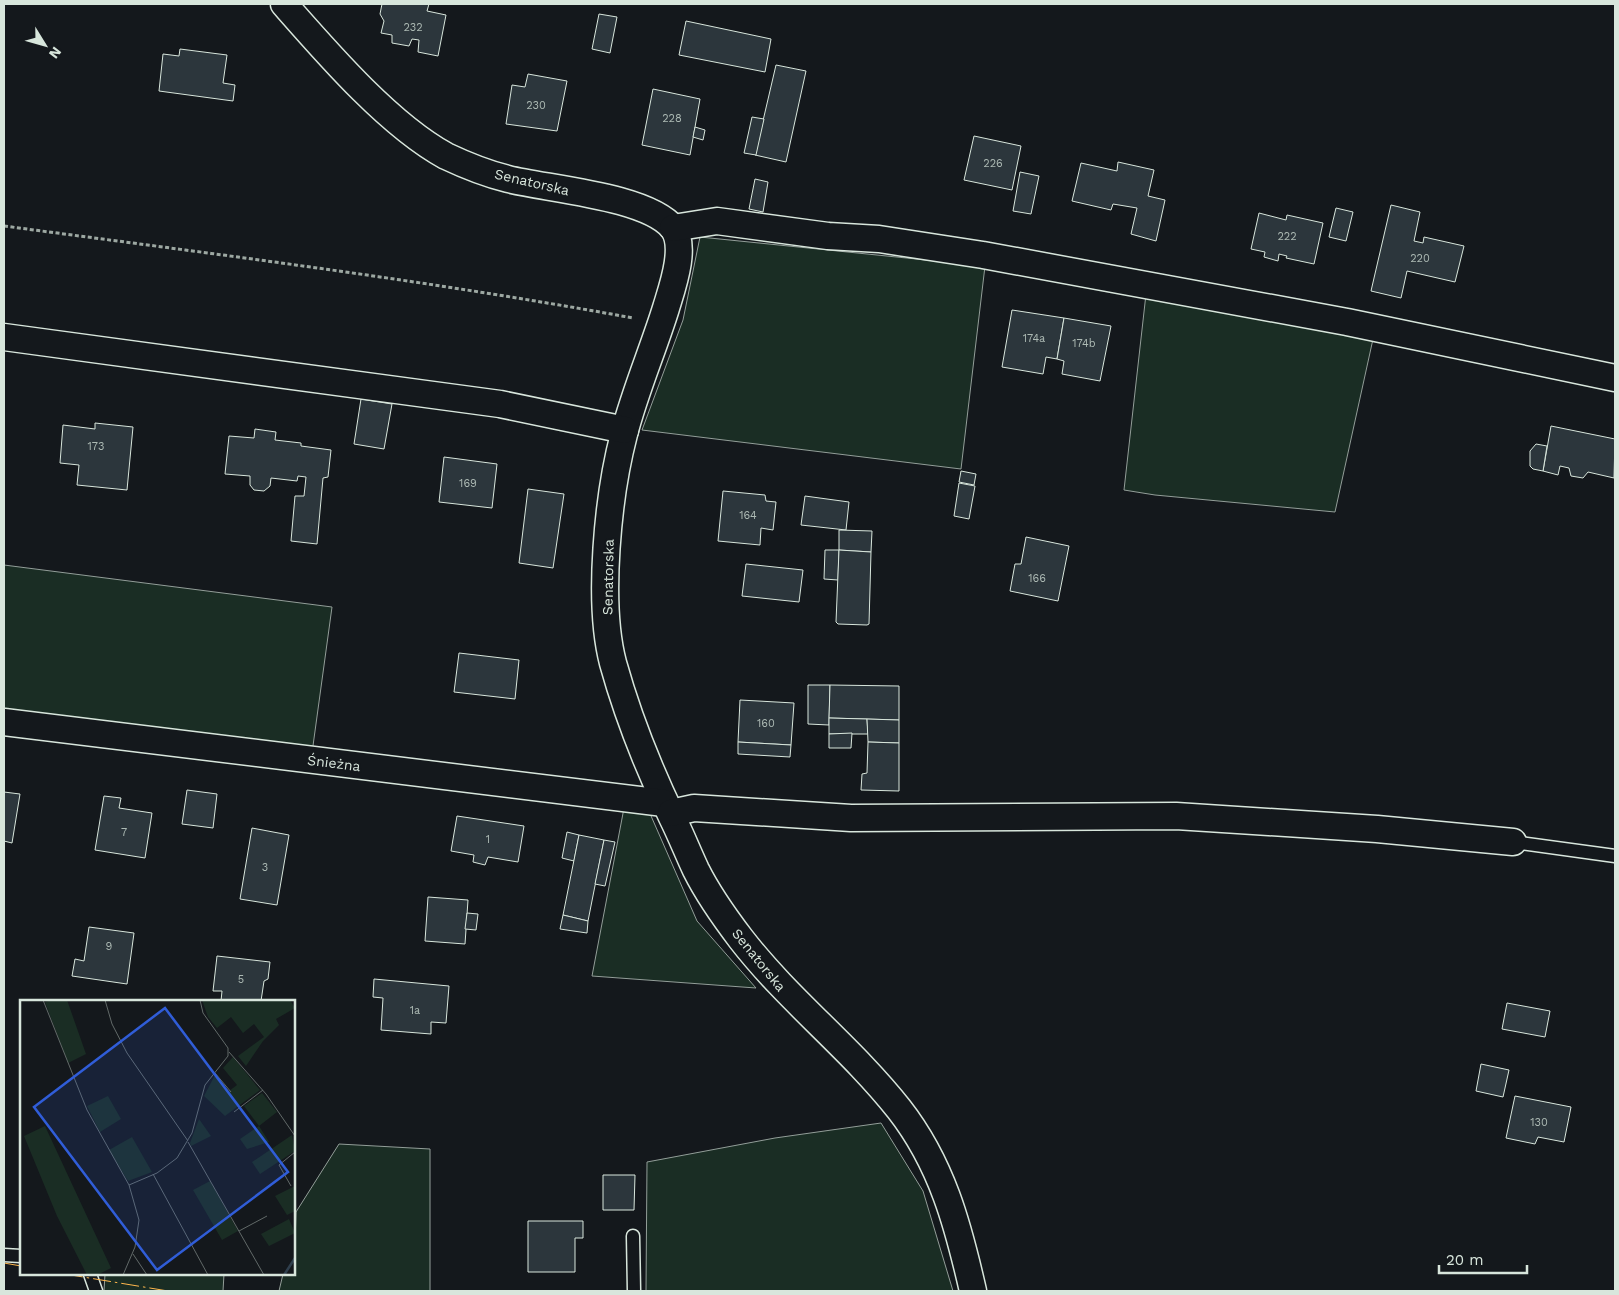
<svg xmlns="http://www.w3.org/2000/svg" width="1619" height="1295" viewBox="0 0 1619 1295" font-family="'Work Sans',sans-serif">
	<rect width="100%" height="100%" fill="#14181c"/>
	<!-- green -->
	<g fill="#1a2d24" stroke="#939e99">
		<path d="M700,237L985,266L961,469L642,430L683,320Z"/>
		<path d="M1146,294L1373,339L1335,512L1155,495L1124,490Z"/>
		<path d="M4,565L332,607L312,753L4,712Z"/>
		<path d="M624,808L648,809L697,921L756,988L592,976Z"/>
		<path d="M881,1123L923,1191L953,1291H646L647,1162L775,1138Z"/>
		<path d="M339,1144L430,1149V1291H279L283,1274H294L296,1212Z"/>
		<path d="M105,1274H224L223,1291H104Z"/>
	</g>
	<!-- building -->
	<g fill="#2c363c" stroke="#d8e6dc">
		<path d="M382,4H429L427,11L446,15L438,56L418,52L419,40L412,39L409,46L392,43V35L381,33L384,21L380,14Z"/>
		<path d="M599,14L617,17L610,53L592,49Z"/>
		<path d="M686,21L771,39L765,72L679,55Z"/>
		<path d="M180,49L227,55L223,83L235,85L233,101L159,91L163,54L179,56Z"/>
		<path d="M776,65L806,71L786,162L755,155Z"/>
		<path d="M528,74L567,81L557,131L506,124L512,85L525,87Z"/>
		<path d="M653,89L700,99L690,155L642,145Z"/>
		<path d="M752,117L764,119L756,155L744,153Z"/>
		<path d="M695,127L705,130L703,140L693,137Z"/>
		<path d="M974,136L1021,146L1012,190L964,180Z"/>
		<path d="M1118,162L1154,170L1148,196L1165,200L1156,241L1131,234L1137,208L1113,204L1111,210L1072,201L1081,163L1117,171Z"/>
		<path d="M1020,172L1039,176L1031,214L1013,211Z"/>
		<path d="M755,179L768,182L763,212L749,209Z"/>
		<path d="M1391,205L1420,212L1414,241L1423,243L1424,237L1464,246L1455,282L1407,271L1401,298L1371,291Z"/>
		<path d="M1336,208L1353,212L1346,241L1329,237Z"/>
		<path d="M1259,213L1286,220L1287,215L1323,223L1314,264L1286,258L1287,256L1279,254L1278,261L1264,257L1265,252L1251,249Z"/>
		<path d="M1012,310L1064,318L1057,359L1046,357L1043,374L1002,367Z"/>
		<path d="M1064,318L1111,326L1100,381L1062,374L1064,361L1057,359Z"/>
		<path d="M361,399L392,404L384,449L354,444Z"/>
		<path d="M95,423L133,427L127,490L77,485L79,465L60,463L63,425L95,429Z"/>
		<path d="M1551,426L1615,439L1614,478L1588,472L1583,478L1571,476L1569,468L1560,466L1558,475L1543,471Z"/>
		<path d="M255,429L276,432L275,440L301,443V446L331,450L328,477L323,478L317,544L291,541L295,496H304L306,477L298,476L297,481L271,478L270,486L264,491L254,490L250,485V476L225,474L229,436L254,438Z"/>
		<path d="M1536,444L1547,446L1543,471L1533,469L1530,466V451Z"/>
		<path d="M444,457L497,464L492,508L439,502Z"/>
		<path d="M961,471L976,474L974,485L959,482Z"/>
		<path d="M959,483L975,486L969,519L954,516Z"/>
		<path d="M528,489L564,494L553,568L519,563Z"/>
		<path d="M723,491L765,495L766,501L776,502L773,530L761,528L760,545L718,541Z"/>
		<path d="M805,496L849,502L846,530L801,525Z"/>
		<path d="M839,530L872,531L871,552L839,550Z"/>
		<path d="M1026,537L1069,546L1058,601L1010,591L1015,564H1021Z"/>
		<path d="M825,550H839L838,580L824,579Z"/>
		<path d="M839,550L871,552L869,624L867,625L838,624L836,622Z"/>
		<path d="M746,564L803,570L799,602L742,596Z"/>
		<path d="M459,653L519,660L515,699L454,692Z"/>
		<path d="M808,685H830L829,725L808,724Z"/>
		<path d="M830,685L899,686V720L829,718Z"/>
		<path d="M740,700L794,703L791,745L738,742Z"/>
		<path d="M829,718L867,719L868,734H829Z"/>
		<path d="M867,719L899,720V743L868,742Z"/>
		<path d="M852,733L851,748H829V734Z"/>
		<path d="M738,742L791,745L790,757L738,754Z"/>
		<path d="M868,742L899,743V791L861,790L862,774L867,773Z"/>
		<path d="M187,790L217,794L213,828L182,824Z"/>
		<path d="M4,792L20,794L12,843L4,841Z"/>
		<path d="M104,796L121,798L119,808L152,813L145,858L95,850Z"/>
		<path d="M457,816L524,826L518,862L488,857L485,865L473,862L474,855L451,851Z"/>
		<path d="M252,828L289,835L277,905L240,899Z"/>
		<path d="M567,832L579,835L574,861L562,858Z"/>
		<path d="M579,835L604,840L588,921L563,915Z"/>
		<path d="M604,840L615,842L605,886L595,884Z"/>
		<path d="M428,897L468,900L465,944L425,941Z"/>
		<path d="M467,913L478,914L476,930L465,929Z"/>
		<path d="M563,915L588,921L587,933L560,929Z"/>
		<path d="M89,927L134,933L127,984L72,976L75,959L84,961Z"/>
		<path d="M217,956L270,962L268,979L264,981L261,1001H221L222,991H213Z"/>
		<path d="M374,979L449,986L446,1023L431,1022V1034L381,1030L383,998L373,997Z"/>
		<path d="M1507,1003L1550,1011L1545,1037L1502,1029Z"/>
		<path d="M1481,1064L1509,1070L1503,1097L1476,1091Z"/>
		<path d="M1515,1096L1571,1107L1564,1142L1538,1137L1535,1144L1506,1138Z"/>
		<path d="M603,1175H635L634,1210H603Z"/>
		<path d="M528,1221H583V1238H575V1272H528Z"/>
	</g>
	<g fill="none" stroke-linecap="round" stroke-linejoin="round">
		<!-- lane casing -->
		<g stroke="#d8e6dc" stroke-width="15">
			<g id="lane">
				<path d="M1513,842L1615,856"/>
				<path d="M633,1236L634,1291"/>
				<path d="M4,1255L21,1256"/>
				<path d="M90,1274L96,1291"/>
			</g>
		</g>
		<!-- street casing -->
		<g stroke="#d8e6dc" stroke-width="29">
			<g id="street">
				<path d="M284,4C327,53 389,125 446,156C465,165 488,174 508,179C548,189 647,196 673,228C687,247 672,288 666,308C653,350 635,391 624,434C608,495 597,602 613,663C628,717 648,767 672,817C681,835 688,853 696,870C708,894 725,918 741,939C789,1001 851,1048 899,1109C942,1164 958,1225 973,1291"/>
				<path d="M673,228L717,221L828,236L879,239L983,255L1347,322L1615,378"/>
				<path d="M4,337L500,404L625,430"/>
				<path d="M4,722L664,803"/>
				<path d="M671,813L694,808L851,818L1176,816L1377,829L1513,842"/>
			</g>
		</g>
		<!-- path -->
		<path stroke="#9da8a2" stroke-width="3" stroke-dasharray="4 2.5" stroke-linecap="butt" d="M4,226C214,254 425,280 633,318"/>
		<!-- lane -->
		<use href="#lane" stroke="#14181c" stroke-width="12"/>
		<!-- street -->
		<use href="#street" stroke="#14181c" stroke-width="26"/>
		<!-- power -->
		<g stroke="#ffb74d" stroke-width="1" stroke-dasharray="18 4 2.5 4" stroke-linecap="butt">
			<path d="M4,1263L21,1266"/>
			<path d="M65,1274L168,1291"/>
		</g>
	</g>
	<g text-anchor="middle" stroke-width="4" stroke-linejoin="round" paint-order="stroke">
		<!-- number labels -->
		<g font-size="11" fill="#adbab4">
			<text x="413" y="31">232</text>
			<text x="536" y="109">230</text>
			<text x="672" y="122">228</text>
			<text x="993" y="167">226</text>
			<text x="1287" y="240">222</text>
			<text x="1420" y="262">220</text>
			<text x="1034" y="342">174a</text>
			<text x="1084" y="347">174b</text>
			<text x="96" y="450">173</text>
			<text x="468" y="487">169</text>
			<text x="748" y="519">164</text>
			<text x="1037" y="582">166</text>
			<text x="766" y="727">160</text>
			<text x="124" y="836">7</text>
			<text x="488" y="843">1</text>
			<text x="265" y="871">3</text>
			<text x="109" y="950">9</text>
			<text x="241" y="983">5</text>
			<text x="415" y="1014">1a</text>
			<text x="1539" y="1126">130</text>
		</g>
		<!-- street labels -->
		<g font-size="14" fill="#d8e6dc" stroke="#14181c">
			<text transform="translate(532 182) rotate(13)" y="5">Senatorska</text>
			<text transform="translate(608 577) rotate(-89)" y="5">Senatorska</text>
			<text transform="translate(334 763) rotate(7)" y="5">Śnieżna</text>
			<text transform="translate(759 960) rotate(51)" y="5">Senatorska</text>
		</g>
	</g>
	<!-- overview -->
	<g transform="translate(20 1000)">
		<rect width="275" height="275" fill="#14181c"/>
		<path d="M32,0H47L66,54L48,63L25,2ZM182,0H270L275,8L256,19L259,25L243,41L226,66L218,56L244,37L234,24L223,33L211,17L197,28L188,17ZM213,57L240,90L205,116L184,96L195,75L209,91L217,85L203,68ZM242,93L257,112L239,126L249,142L227,149L220,139L239,126L224,106ZM88,96L101,119L80,132L67,106ZM179,119L191,136L171,146L170,143ZM25,126L91,268L77,275H67L37,216L4,136ZM272,135L275,151L240,174L232,162ZM112,137L132,172L108,181L89,150ZM190,181L218,231L202,240L173,190ZM275,186V211L267,215L255,196ZM269,219L275,233L249,246L241,234Z" fill="#1a2d24"/>
		<path fill="none" stroke="#2f3f4d" stroke-width="2.5" d="M264,275L275,258"/>
		<path fill="none" stroke="#626a69" stroke-width="1" d="M23,0L67,110L109,185M85,0L92,24L107,53L168,141M209,52L246,94L275,136M195,73L211,92M214,112L243,90M168,142L244,275M133,174L188,275M109,185L137,173L157,158L172,133L185,85L208,56V48L183,13L180,0M271,186L259,165L275,152M219,231L247,216M113,254L127,275M103,275L115,247L119,220L109,185"/>
		<path fill="#305dd8" fill-opacity="0.15" stroke="#305dd8" stroke-width="2.5" d="M145,8L268,172L137,270L14,107Z"/>
		<rect width="275" height="275" fill="none" stroke="#d8e6dc" stroke-width="2.5"/>
	</g>
	<!-- border -->
	<rect width="1619" height="1295" fill="none" stroke="#d8e6dc" stroke-width="10"/>
	<!-- north arrow -->
	<g transform="translate(45 45) rotate(127)" stroke="#14181c" stroke-width="4" paint-order="stroke">
	<path d="M0-4L9 19L0 12L-9 19Z" fill="#d8e6dc"/>
	<text y="-8" font-size="14" font-weight="bold" text-anchor="middle" fill="#d8e6dc">N</text>
	</g>
	<!-- scale -->
	<path d="M1439 1265v8h88v-8" fill="none" stroke="#d8e6dc" stroke-width="2.5"/>
	<text x="1446" y="1265" font-size="15" fill="#d8e6dc" stroke="#14181c" stroke-width="4" paint-order="stroke">20 m</text>
</svg>
